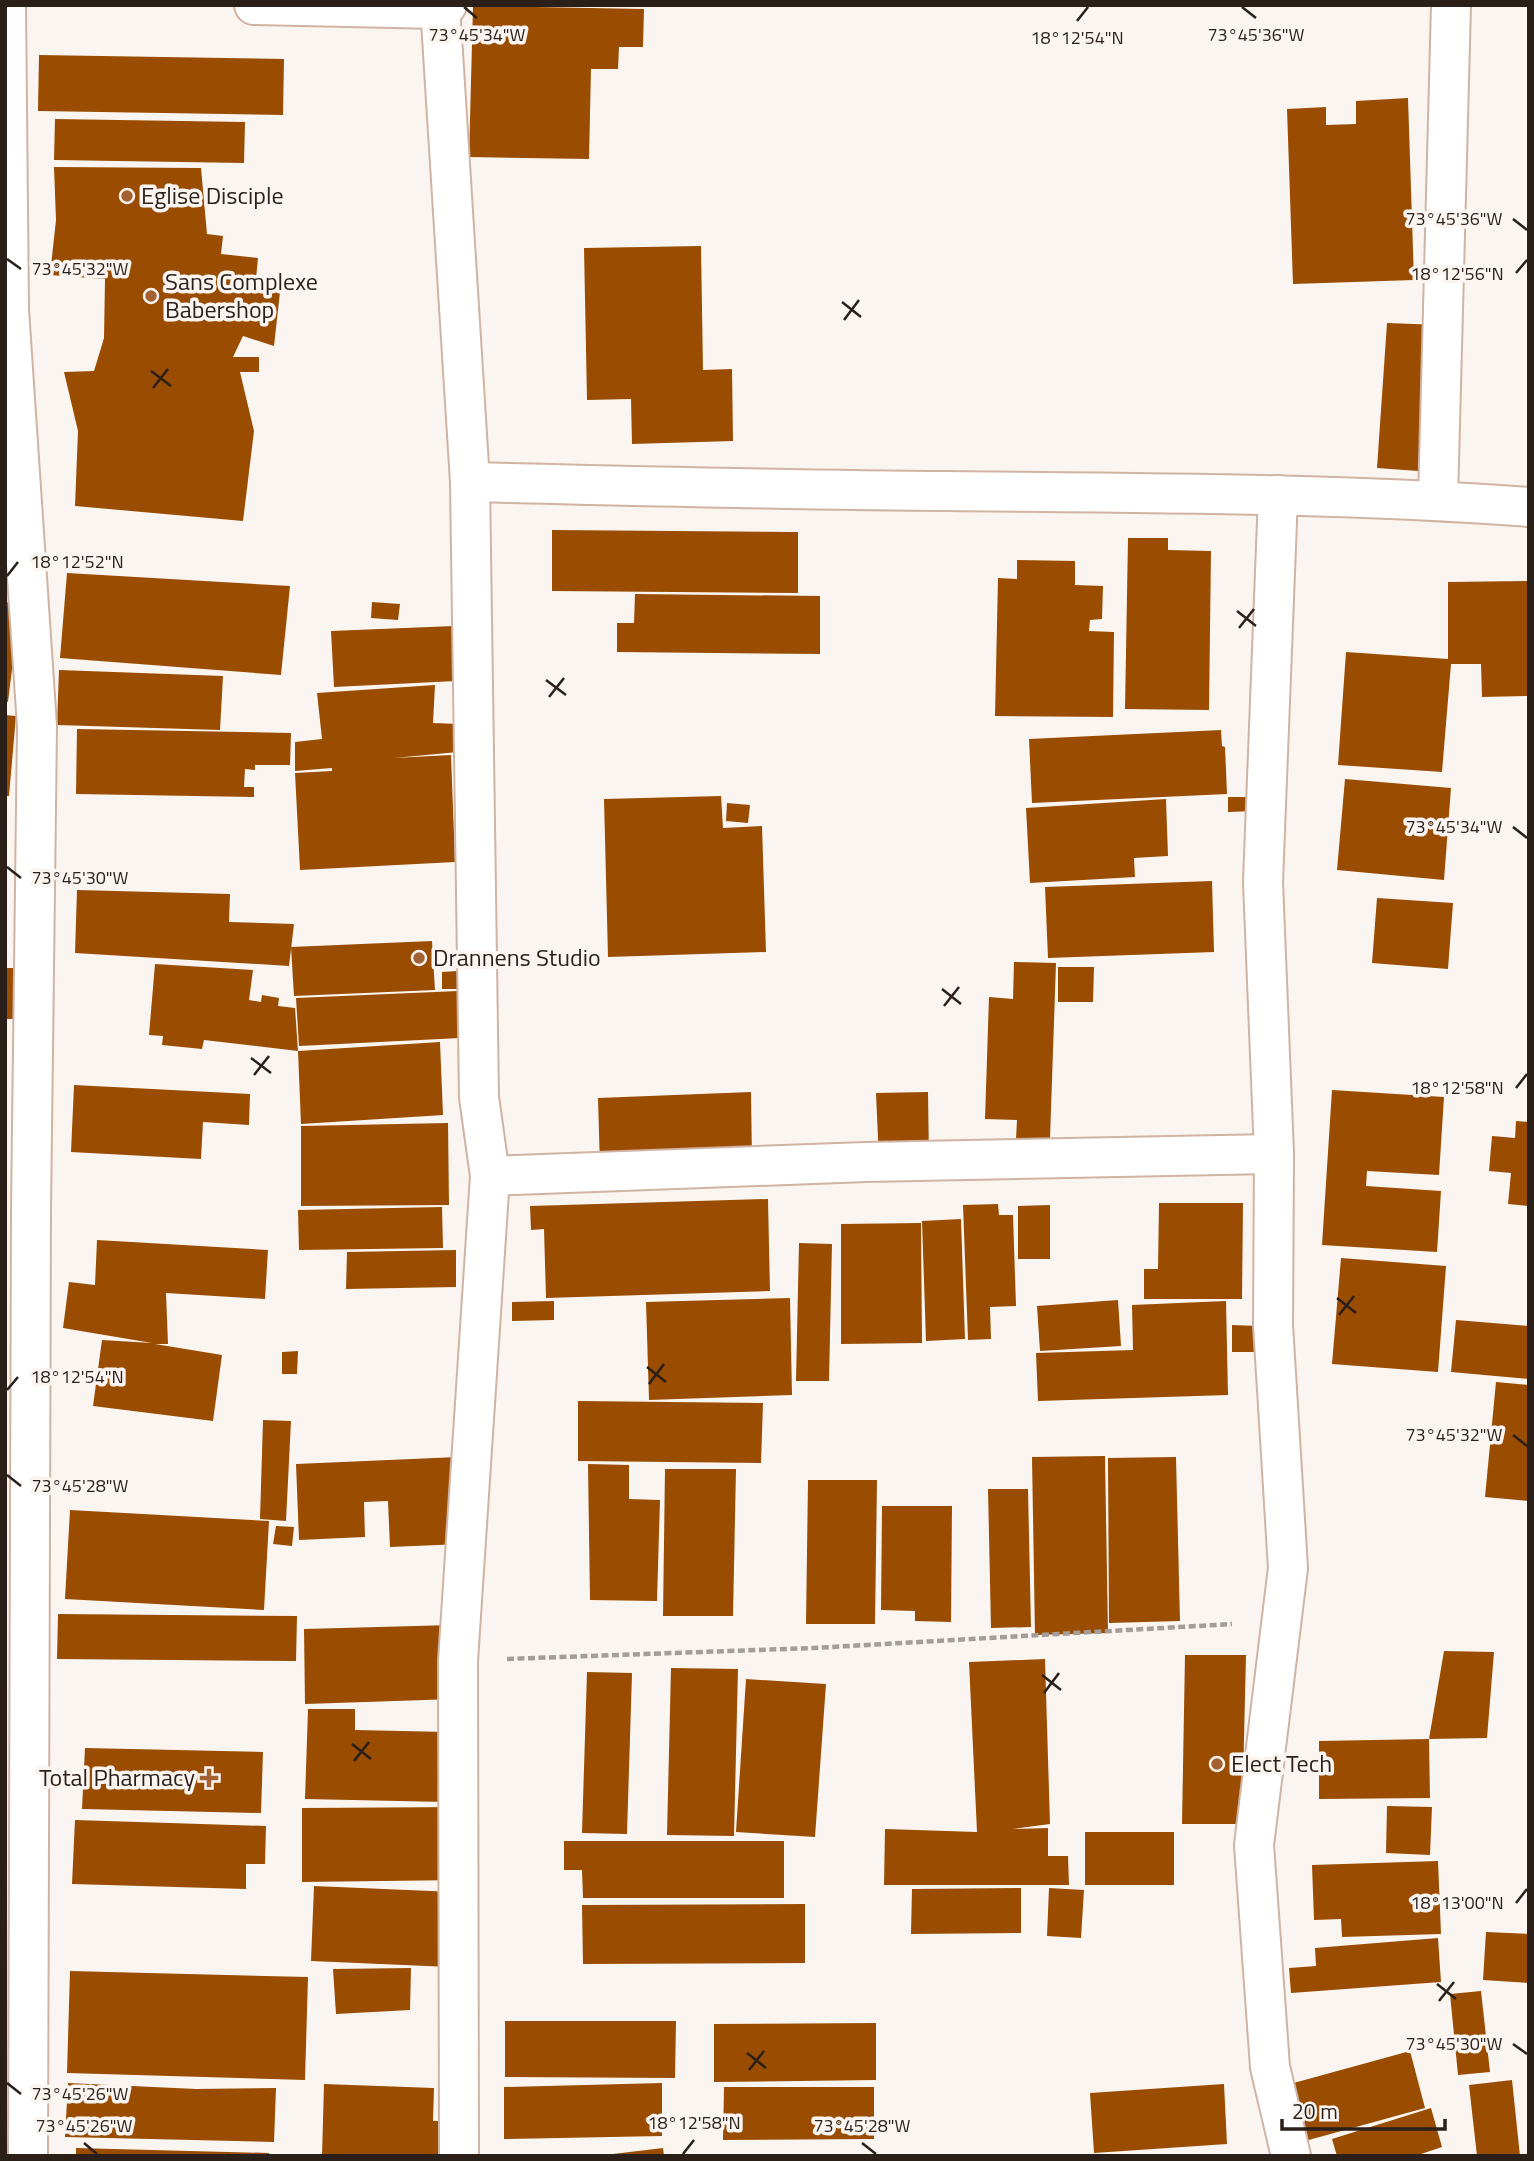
<svg xmlns="http://www.w3.org/2000/svg" width="1534" height="2161" viewBox="0 0 1534 2161" font-family="'Titillium Web',sans-serif">
	<rect width="100%" height="100%" fill="#fbf5f2"/>
	<!-- building -->
	<g fill="#9a4c00">
		<path d="M473,6L644,9L643,47H619L618,69H591L589,159L469,157Z"/>
		<path d="M39,55L284,59L283,115L38,111Z"/>
		<path d="M1408,98L1414,280L1293,284L1287,109L1326,107V125L1356,124V101Z"/>
		<path d="M55,119L245,122L244,163L54,160Z"/>
		<path d="M54,167L201,168L207,234L223,236L221,254L258,258L255,289L280,292L274,346L243,336L233,357H259V372H240L254,431L243,521L75,506L78,431L64,372L94,371L104,338L105,279L50,275L56,220Z"/>
		<path d="M701,246L703,370L732,369L733,441L632,444L631,399L587,400L584,248Z"/>
		<path d="M1387,323L1441,325L1432,472L1377,468Z"/>
		<path d="M552,530L798,532V593L552,591Z"/>
		<path d="M1128,538H1168V550L1211,551L1209,710L1125,709Z"/>
		<path d="M1017,560L1075,561V585L1103,586L1102,619L1090,620L1089,631L1114,632L1113,717L995,716L998,578L1017,579Z"/>
		<path d="M67,573L290,586L281,675L60,658Z"/>
		<path d="M1529,581V696L1482,697L1481,664H1451L1442,772L1338,765L1346,652L1448,659V582Z"/>
		<path d="M635,594L820,596V654L617,652V623H634Z"/>
		<path d="M5,602L20,604L8,702L5,701Z"/>
		<path d="M372,602L400,604L398,620L371,618Z"/>
		<path d="M454,626L456,681L334,687L331,631Z"/>
		<path d="M59,670L223,676L220,730L57,725Z"/>
		<path d="M435,685L433,723L459,724L458,752L394,758L451,755L455,862L300,870L295,773L332,771V768L295,771V742L322,739L317,693Z"/>
		<path d="M5,715L16,716L9,796H5Z"/>
		<path d="M77,729L291,733L290,765H255V770L245,769L244,787H254V797L76,794Z"/>
		<path d="M1221,730L1222,746L1225,747L1227,794L1032,803L1029,739Z"/>
		<path d="M1345,779L1451,788L1444,880L1337,870Z"/>
		<path d="M721,796L723,828L762,826L766,952L608,957L604,799Z"/>
		<path d="M1228,797H1255V811L1228,812Z"/>
		<path d="M1166,799L1168,856L1134,858L1135,877L1030,883L1026,808Z"/>
		<path d="M727,803L750,805L748,823L726,821Z"/>
		<path d="M1212,881L1214,952L1048,958L1045,887Z"/>
		<path d="M77,890L230,894L229,922L294,924L289,966L75,953Z"/>
		<path d="M1377,898L1453,903L1448,969L1372,963Z"/>
		<path d="M432,941L435,990L294,996L291,947Z"/>
		<path d="M1014,962L1056,963L1050,1139H1016L1017,1120L985,1119L989,997L1013,999Z"/>
		<path d="M155,964L253,970L249,1000L261,1002L262,995L279,998L278,1006L295,1008L298,1051L204,1040L202,1049L162,1045L163,1036L149,1035Z"/>
		<path d="M1058,967H1094L1093,1002H1058Z"/>
		<path d="M5,968H15L14,1019H5Z"/>
		<path d="M457,971L458,989H442V972Z"/>
		<path d="M458,991L460,1038L299,1046L296,998Z"/>
		<path d="M440,1042L443,1115L301,1124L298,1051Z"/>
		<path d="M74,1085L250,1094L249,1125L203,1122L201,1159L71,1152Z"/>
		<path d="M1332,1090L1444,1097L1439,1175L1367,1171L1366,1186L1441,1191L1437,1252L1322,1245Z"/>
		<path d="M751,1092L752,1163L600,1167L598,1098Z"/>
		<path d="M928,1092L929,1159L879,1161L876,1093Z"/>
		<path d="M1516,1121L1529,1122V1206L1508,1204L1511,1173L1489,1171L1492,1136L1515,1138Z"/>
		<path d="M448,1123L449,1205L301,1206V1126Z"/>
		<path d="M768,1199L770,1291L546,1298L544,1229L531,1230L530,1206Z"/>
		<path d="M1159,1203H1243L1242,1299H1144V1269H1158Z"/>
		<path d="M998,1204L999,1215H1013L1016,1306L990,1307L991,1339L968,1340L963,1205Z"/>
		<path d="M1050,1205V1259H1018V1206Z"/>
		<path d="M442,1207L443,1248L299,1250L298,1210Z"/>
		<path d="M961,1219L965,1339L926,1341L922,1221Z"/>
		<path d="M921,1223L922,1343L841,1344V1224Z"/>
		<path d="M97,1240L268,1250L265,1299L166,1293L168,1344H155L222,1355L213,1421L93,1406L102,1340L152,1343L63,1328L69,1282L95,1285Z"/>
		<path d="M799,1243L832,1244L829,1381H796Z"/>
		<path d="M456,1250V1287L346,1289L347,1252Z"/>
		<path d="M1341,1258L1446,1266L1438,1372L1332,1364Z"/>
		<path d="M790,1298L792,1395L649,1400L646,1302Z"/>
		<path d="M1118,1300L1121,1346L1040,1351L1037,1306Z"/>
		<path d="M554,1301V1320L512,1321V1302Z"/>
		<path d="M1226,1301L1228,1395L1038,1401L1036,1353L1133,1350L1132,1305Z"/>
		<path d="M1456,1320L1529,1326V1379L1451,1372Z"/>
		<path d="M1232,1325L1258,1326V1352H1232Z"/>
		<path d="M298,1351L297,1374H282V1352Z"/>
		<path d="M1496,1382L1529,1385V1501L1485,1497Z"/>
		<path d="M578,1401L763,1403L761,1463L578,1461Z"/>
		<path d="M263,1420L291,1421L286,1521L260,1519Z"/>
		<path d="M1105,1456L1108,1633L1035,1635L1032,1457Z"/>
		<path d="M458,1457L462,1544L390,1547L388,1501L364,1502L365,1537L299,1540L296,1464Z"/>
		<path d="M1176,1457L1180,1621L1109,1623L1108,1458Z"/>
		<path d="M588,1464L629,1465V1499L660,1500L657,1601L590,1600Z"/>
		<path d="M665,1469H736L733,1616H663Z"/>
		<path d="M808,1480H877L875,1624H806Z"/>
		<path d="M988,1489H1028L1031,1627L991,1628Z"/>
		<path d="M882,1506H952L951,1622L915,1621V1611L881,1610Z"/>
		<path d="M70,1510L269,1521L264,1610L65,1599Z"/>
		<path d="M276,1526L294,1527L292,1546L273,1544Z"/>
		<path d="M58,1614L297,1616L296,1661L57,1659Z"/>
		<path d="M453,1625L455,1699L305,1704L304,1629Z"/>
		<path d="M1444,1651L1494,1652L1487,1738L1429,1739Z"/>
		<path d="M1185,1655H1246L1242,1824H1182Z"/>
		<path d="M1045,1659L1050,1824L1012,1829L1048,1828V1856H1068L1069,1885H884L885,1829L977,1832L969,1662Z"/>
		<path d="M671,1668L738,1669L734,1836L667,1835Z"/>
		<path d="M587,1672L632,1673L627,1834L582,1833Z"/>
		<path d="M746,1679L826,1684L815,1837L736,1832Z"/>
		<path d="M308,1709H355V1730L448,1732L446,1802L305,1799Z"/>
		<path d="M1429,1739L1430,1798L1319,1799V1741Z"/>
		<path d="M85,1748L263,1752L261,1813L82,1809Z"/>
		<path d="M1387,1806L1432,1807L1430,1855L1386,1853Z"/>
		<path d="M463,1807V1880L302,1882V1808Z"/>
		<path d="M75,1820L266,1826L265,1864H246V1889L72,1884Z"/>
		<rect x="1085" y="1832" width="89" height="53"/>
		<path d="M564,1841H784V1898H583L582,1870H564Z"/>
		<path d="M1438,1861L1441,1934L1342,1937L1341,1919L1314,1920L1312,1865Z"/>
		<path d="M314,1886L454,1892L450,1967L311,1961Z"/>
		<path d="M1021,1888V1933L911,1934L912,1889Z"/>
		<path d="M1049,1888L1084,1890L1081,1938L1047,1936Z"/>
		<path d="M805,1904V1963L583,1964L582,1905Z"/>
		<path d="M1486,1932L1529,1934V1983L1483,1980Z"/>
		<path d="M1438,1938L1441,1982L1291,1993L1289,1968L1316,1966L1315,1948Z"/>
		<path d="M411,1968L410,2010L336,2014L333,1969Z"/>
		<path d="M70,1971L308,1977L305,2080L67,2073Z"/>
		<path d="M1481,1991L1490,2072L1458,2075L1450,1994Z"/>
		<path d="M505,2021H676L675,2078L505,2077Z"/>
		<path d="M876,2023V2080L714,2082V2024Z"/>
		<path d="M1410,2051L1425,2108L1305,2141L1290,2084Z"/>
		<path d="M1512,2080L1520,2156H1477L1469,2085Z"/>
		<path d="M68,2083L196,2089L276,2088L274,2142L65,2137Z"/>
		<path d="M662,2083V2136L504,2139V2087Z"/>
		<path d="M324,2084L434,2088L433,2121H454L453,2156H322Z"/>
		<path d="M1224,2084L1227,2144L1094,2153L1090,2093Z"/>
		<path d="M724,2087H874V2139L723,2140Z"/>
		<path d="M1431,2108L1442,2147L1415,2156H1337L1332,2139Z"/>
		<path d="M76,2148L269,2153V2156H76Z"/>
		<path d="M663,2148L664,2156H613V2154Z"/>
	</g>
	<g fill="none" stroke-linecap="round" stroke-linejoin="round">
		<!-- street casing -->
		<g stroke="#d0b4a3" stroke-width="42">
			<g id="street">
				<path d="M6,5L9,310L37,726L31,1211L28,2156"/>
				<path d="M254,5L440,9L447,5"/>
				<path d="M440,5L470,482L479,1097L490,1176L458,1661L459,2156"/>
				<path d="M470,482C630,486 789,490 949,491C1142,493 1336,493 1529,507"/>
				<path d="M1278,495L1263,882L1274,1154L1273,1325L1288,1568L1254,1845L1270,2067L1291,2156"/>
				<path d="M1438,500L1451,5"/>
				<path d="M490,1176L866,1162L1274,1154"/>
			</g>
		</g>
		<!-- path -->
		<path stroke="#a49c97" stroke-width="4.5" stroke-dasharray="7 3.5" stroke-linecap="butt" d="M507,1659L814,1648L1232,1624"/>
		<!-- street -->
		<use href="#street" stroke="#fff" stroke-width="38"/>
	</g>
	<!-- ticks -->
	<path fill="none" stroke="#2a1f19" stroke-width="2.5" d="M464,7L477,18M1242,7L1256,18M1077,21L1088,7M1513,219L1527,230M7,259L21,269M1516,273L1527,260M842,302L861,317M844,320L859,300M151,371L171,386M153,388L168,369M7,576L18,562M1237,611L1256,626M1239,628L1254,609M546,680L566,695M549,697L564,678M1513,827L1527,838M7,867L21,878M942,989L961,1004M944,1006L959,987M251,1058L271,1073M254,1075L269,1056M1516,1088L1527,1074M1337,1298L1356,1313M1339,1315L1354,1296M647,1367L666,1382M649,1384L664,1364M7,1390L18,1377M1513,1435L1527,1446M7,1475L21,1486M1042,1675L1061,1690M1044,1693L1059,1673M352,1744L371,1759M354,1761L369,1742M1516,1903L1527,1889M1437,1984L1456,1999M1439,2001L1454,1982M1513,2044L1527,2054M747,2053L766,2068M749,2070L764,2051M7,2083L21,2094M84,2143L97,2154M862,2143L876,2154M683,2154L694,2140"/>
	<!-- markers -->
	<g fill="#a36030" stroke="#fbf5f2" stroke-width="2.5">
		<circle cx="127" cy="196" r="7"/>
		<circle cx="151" cy="296" r="7"/>
		<circle cx="419" cy="958" r="7"/>
		<circle cx="1217" cy="1764" r="7"/>
		<path d="M205.5 1767.5h7v7h7v7h-7v7h-7v-7h-7v-7h7z"/>
	</g>
	<g text-anchor="middle" stroke-width="7" stroke-linejoin="round" paint-order="stroke">
		<!-- poi labels -->
		<g font-size="24" fill="#2a1f19" stroke="#fbf5f2" text-anchor="start">
			<text x="141" y="204">Eglise Disciple</text>
			<text x="165" y="290">Sans Complexe<tspan x="165" dy="28">Babershop</tspan></text>
			<text x="433" y="966">Drannens Studio</text>
			<text x="1231" y="1772">Elect Tech</text>
			<text x="195" y="1786" text-anchor="end">Total Pharmacy</text>
		</g>
	</g>
	<g font-size="18" text-anchor="middle" fill="#2a1f19" stroke="#fbf5f2" stroke-width="7" stroke-linejoin="round" paint-order="stroke">
		<text x="477" y="41">73°45'34"W</text>
		<text x="1256" y="41">73°45'36"W</text>
		<text x="1077" y="44">18°12'54"N</text>
		<text x="1454" y="225">73°45'36"W</text>
		<text x="80" y="275">73°45'32"W</text>
		<text x="1457" y="280">18°12'56"N</text>
		<text x="77" y="568">18°12'52"N</text>
		<text x="1454" y="833">73°45'34"W</text>
		<text x="80" y="884">73°45'30"W</text>
		<text x="1457" y="1094">18°12'58"N</text>
		<text x="77" y="1383">18°12'54"N</text>
		<text x="1454" y="1441">73°45'32"W</text>
		<text x="80" y="1492">73°45'28"W</text>
		<text x="1457" y="1909">18°13'00"N</text>
		<text x="1454" y="2050">73°45'30"W</text>
		<text x="80" y="2100">73°45'26"W</text>
		<text x="694" y="2129">18°12'58"N</text>
		<text x="84" y="2132">73°45'26"W</text>
		<text x="862" y="2132">73°45'28"W</text>
	</g>
	<!-- border -->
	<rect width="1534" height="2161" fill="none" stroke="#2a1f19" stroke-width="14"/>
	<!-- scale -->
	<path d="M1282 2119v10h163v-10" fill="none" stroke="#2a1f19" stroke-width="3.5"/>
	<text x="1292" y="2119" font-size="21" fill="#2a1f19" stroke="#fbf5f2" stroke-width="5" paint-order="stroke">20 m</text>
</svg>
